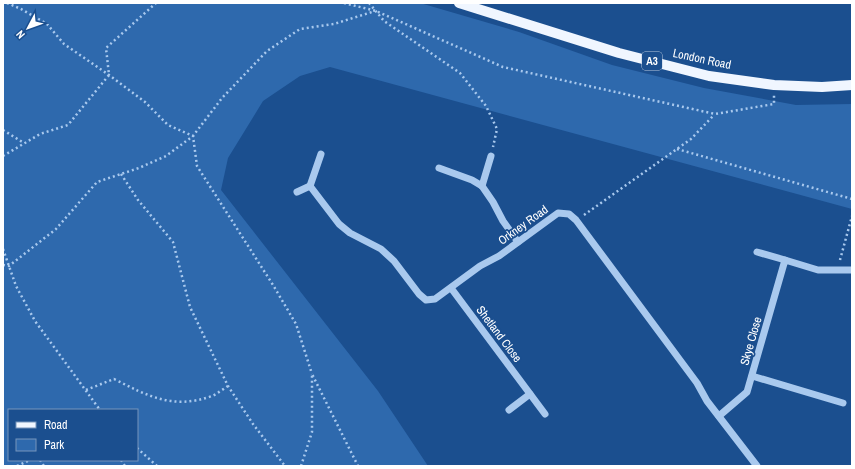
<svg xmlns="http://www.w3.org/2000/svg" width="855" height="469" viewBox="0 0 855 469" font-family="'Archivo Narrow',sans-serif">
	<rect width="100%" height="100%" fill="#1b4f8f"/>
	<!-- green -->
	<path fill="#2e69ad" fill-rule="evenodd" d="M3,3H420L519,32L612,65L704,88L796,105L852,104V209L330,67L300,76L263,101L228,158L221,190L378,391L428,466H3ZM9,410H137V460H9Z"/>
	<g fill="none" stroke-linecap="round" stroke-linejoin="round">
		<!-- path -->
		<g stroke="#a9c9ee" stroke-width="2.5" stroke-dasharray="2 3" stroke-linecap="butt">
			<path d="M7,3L21,9L47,24L64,44L109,75L145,102L168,125L193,136L197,166L273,285L296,324L312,374"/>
			<path d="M344,3L376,11L503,67L715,114L774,104V95"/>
			<path d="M369,3L384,21L460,73L486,106L497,129L493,147"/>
			<path d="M3,130L24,143"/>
			<path d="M677,149L852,199"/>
			<path d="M3,156L40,134L68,125L109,75L106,48L156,3"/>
			<path d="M121,174L138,200L173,242L190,307L228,386L253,424L285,466"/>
			<path d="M584,215L691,139L714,115"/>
			<path d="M3,249L16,286L35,321L100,410"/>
			<path d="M840,260L852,216"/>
			<path d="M3,265L9,266L56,229L97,182L139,168L166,156L193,136L222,98L267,51L300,29L334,24L375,11"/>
			<path d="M86,390L114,379C148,396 173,410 212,396C217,394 223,389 228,386"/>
			<path d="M137,448L157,466"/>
			<path d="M40,460L44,466"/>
			<path d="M121,460L125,466"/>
			<path d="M17,466L30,460"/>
			<path d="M301,466L312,432V374L358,466"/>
		</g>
		<!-- minor -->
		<g stroke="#a9c9ee" stroke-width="7">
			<path d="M321,154L310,186L339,224L350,233L381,249L394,261L419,294L426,300L435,299L480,266L499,256L558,213L569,214L576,220L697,383L707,401L757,466"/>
			<path d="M439,168L472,180L482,186L493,202L503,221L518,242"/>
			<path d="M482,186L491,156"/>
			<path d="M297,192L310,186"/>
			<path d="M757,252L785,260"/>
			<path d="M451,288L545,414"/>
			<path d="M752,376L843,403"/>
			<path d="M509,410L530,394"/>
			<path d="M719,416L747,392L785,260L818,270H852"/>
		</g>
		<!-- major -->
		<path stroke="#f0f6ff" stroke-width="10" d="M459,3L619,53L709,76L774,85L822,87L852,85"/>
	</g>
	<g text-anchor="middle" stroke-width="3.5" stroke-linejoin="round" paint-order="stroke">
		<!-- shield labels -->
		<rect fill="#1b4f8f" stroke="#bbcadd" stroke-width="1" x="642" y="52" width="20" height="18" rx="3"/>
		<g font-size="11" font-weight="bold" fill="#fff">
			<text x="652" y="65">A3</text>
		</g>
		<!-- street labels -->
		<g font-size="12" fill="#fff" stroke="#1b4f8f">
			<text transform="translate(702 59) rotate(12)" y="4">London Road</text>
			<text transform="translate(523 225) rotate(-36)" y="4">Orkney Road</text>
			<text transform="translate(499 334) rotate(53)" y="4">Shetland Close</text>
			<text transform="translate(751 341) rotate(-74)" y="4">Skye Close</text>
		</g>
	</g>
	<!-- border -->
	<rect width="855" height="469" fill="none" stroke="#ffffff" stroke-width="8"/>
	<!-- legend -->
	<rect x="8" y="409" width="130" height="52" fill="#1b4f8f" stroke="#7695bc"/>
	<rect x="16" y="422" width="20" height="6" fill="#f0f6ff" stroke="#7695bc"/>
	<text x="44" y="429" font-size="12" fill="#ffffff">Road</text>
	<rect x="16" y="439" width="20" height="12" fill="#2e69ad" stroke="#7695bc"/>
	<text x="44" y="449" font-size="12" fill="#ffffff">Park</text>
	<!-- north arrow -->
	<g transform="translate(28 28) rotate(229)" stroke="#1b4f8f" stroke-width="3" paint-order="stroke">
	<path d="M0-3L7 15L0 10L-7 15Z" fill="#ffffff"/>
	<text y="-6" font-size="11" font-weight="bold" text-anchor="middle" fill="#ffffff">N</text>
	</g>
</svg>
